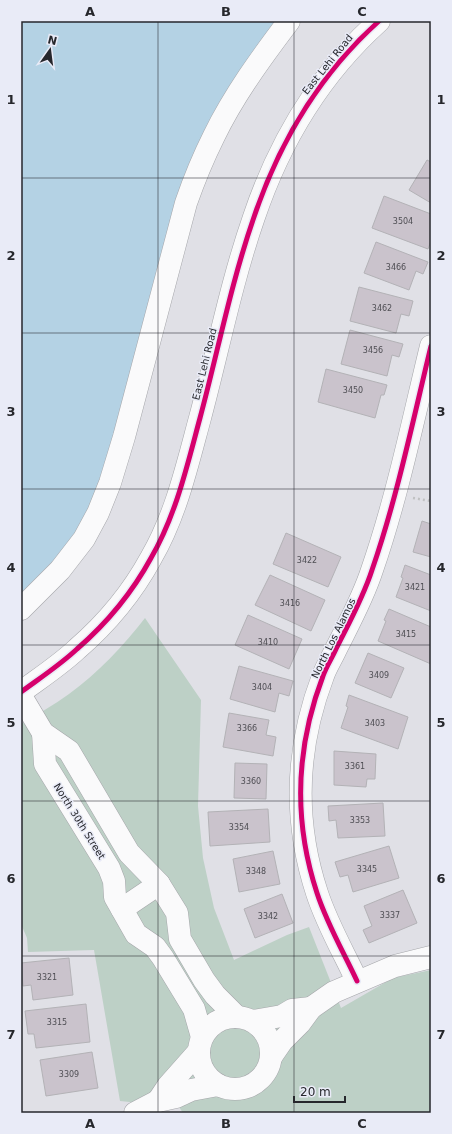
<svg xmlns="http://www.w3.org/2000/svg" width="452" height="1134" viewBox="0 0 452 1134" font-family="'DejaVu Sans',sans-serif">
	<rect width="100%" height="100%" fill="#e0e0e6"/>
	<!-- green -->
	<path fill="#bdd0c6" d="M145,618L201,700L198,806L203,858L214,908L234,960L287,935L309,927L341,1008L393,978L431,970V1113H183L179,1107L120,1101L94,950L28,952L27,938L21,924V724C37,714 54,705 69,694C97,674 124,645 145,618Z"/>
	<!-- water -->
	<path fill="#b4d2e4" d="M21,21H289L214,135L98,513L21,609Z"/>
	<!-- building -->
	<g fill="#cac3cc" stroke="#b3b2b6">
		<path d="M427,160L431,162V203L409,190Z"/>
		<path d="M384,196L431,214V241L428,249L372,228Z"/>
		<path d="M376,242L428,262L423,274L416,271L409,290L364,273Z"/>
		<path d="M359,287L413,301L409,316L401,314L396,333L350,321Z"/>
		<path d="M350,330L403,344L399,357L392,355L387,376L341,364Z"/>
		<path d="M326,369L387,385L384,395H381L375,418L318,402Z"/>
		<path d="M422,521L431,524V557L413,552Z"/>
		<path d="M286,533L341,557L328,587L273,564Z"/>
		<path d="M405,565L431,575V611L396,597L403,578L401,577Z"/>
		<path d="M270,575L325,600L311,631L255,605Z"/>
		<path d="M389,609L431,627V664L378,641L386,621L384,620Z"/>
		<path d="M248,615L302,639L289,669L235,645Z"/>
		<path d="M368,653L404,668L391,698L355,683Z"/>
		<path d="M239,666L293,681L289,696L279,693L275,712L230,699Z"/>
		<path d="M349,695L408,717L398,749L341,728L348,707L346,706Z"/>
		<path d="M229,713L269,720L266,735L276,737L273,756L223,747Z"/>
		<path d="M334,751L376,754L375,779H367L366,787L334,785Z"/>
		<path d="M235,763L267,764L266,799L234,798Z"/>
		<path d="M383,803L385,836L338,838L336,820L329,821L328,806Z"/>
		<path d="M268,809L270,842L210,846L208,812Z"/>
		<path d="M389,846L399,878L353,892L348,875L340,877L335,862Z"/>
		<path d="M273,851L280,884L239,892L233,859Z"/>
		<path d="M403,890L417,923L369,943L363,930L372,926L364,906Z"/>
		<path d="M282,894L293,923L255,938L244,909Z"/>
		<path d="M69,958L73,995L33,1000L31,985L23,986L21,963Z"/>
		<path d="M86,1004L90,1042L36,1048L34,1034H28L25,1011Z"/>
		<path d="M92,1052L98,1088L46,1096L40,1060Z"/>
	</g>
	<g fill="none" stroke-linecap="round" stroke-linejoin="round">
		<!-- minor casing -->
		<g stroke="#a5a6aa" stroke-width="23">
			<g id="minor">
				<path d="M21,609L60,570L84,539L98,513L110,483L124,437L186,203C194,180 203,158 214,136C234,95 261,58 289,21"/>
				<path d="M21,692C40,678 60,665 77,649C107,623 132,593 151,558C176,515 187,466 200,418C218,351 231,283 254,217C279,143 320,74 379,21"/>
				<path d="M21,696L43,733L69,751L129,853L159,884L177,913L180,939L204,980L215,995L237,1017"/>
				<path d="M43,733L45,764L109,868L114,881L115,897L136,934L155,947L163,958L194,1009L202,1037"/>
				<path d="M122,909L159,884"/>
				<path d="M357,981C344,953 327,924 317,893C293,820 296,747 323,676C326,667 332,658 336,649C349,623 363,598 372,570C397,498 413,420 431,346"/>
				<circle cx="235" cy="1053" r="36"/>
				<path d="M253,1021L282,1016L292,1010L311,1008"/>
				<path d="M271,1057L282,1041L300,1023L311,1008L334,992L395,966L431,957"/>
				<path d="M158,1101L168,1086L199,1051"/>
				<path d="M135,1113L158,1101L176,1097L191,1090L218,1085"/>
			</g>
		</g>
		<!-- path -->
		<path stroke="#c0c1c2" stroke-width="2.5" stroke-dasharray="2 3" stroke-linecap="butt" d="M413,498L431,501"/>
		<!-- minor -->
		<use href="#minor" stroke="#fafafb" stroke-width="22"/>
		<!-- cycleway casing -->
		<g stroke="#e9ebf7" stroke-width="8">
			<g id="cycleway">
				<path d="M21,692C40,678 60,665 77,649C107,623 132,593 151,558C176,515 187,466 200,418C218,351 231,283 254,217C279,143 320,74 379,21"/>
				<path d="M357,981C344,953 327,924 317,893C293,820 296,747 323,676C326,667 332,658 336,649C349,623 363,598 372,570C397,498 413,420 431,346"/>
			</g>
		</g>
		<!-- cycleway -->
		<use href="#cycleway" stroke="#d6006c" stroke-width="5"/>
	</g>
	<!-- grid -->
	<path fill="none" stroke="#26272c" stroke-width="1" stroke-opacity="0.55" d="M158,21V1113M294,21V1113M21,178H431M21,333H431M21,489H431M21,645H431M21,801H431M21,956H431"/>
	<g text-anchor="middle" stroke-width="3" stroke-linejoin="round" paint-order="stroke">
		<!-- number labels -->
		<g font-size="8" fill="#4f4e54">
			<text x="403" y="224">3504</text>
			<text x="396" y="270">3466</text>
			<text x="382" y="311">3462</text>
			<text x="373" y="353">3456</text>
			<text x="353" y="393">3450</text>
			<text x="307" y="563">3422</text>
			<text x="415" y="590">3421</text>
			<text x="290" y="606">3416</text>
			<text x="406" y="637">3415</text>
			<text x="268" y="645">3410</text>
			<text x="379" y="678">3409</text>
			<text x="262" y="690">3404</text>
			<text x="375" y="726">3403</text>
			<text x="247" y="731">3366</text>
			<text x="355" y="769">3361</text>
			<text x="251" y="784">3360</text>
			<text x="360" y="823">3353</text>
			<text x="239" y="830">3354</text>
			<text x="367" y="872">3345</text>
			<text x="256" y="874">3348</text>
			<text x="390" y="918">3337</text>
			<text x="268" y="919">3342</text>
			<text x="47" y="980">3321</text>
			<text x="57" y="1025">3315</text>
			<text x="69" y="1077">3309</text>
		</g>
		<!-- street labels -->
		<g font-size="10" fill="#26272c" stroke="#e9ebf7">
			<text transform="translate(327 64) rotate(-51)" y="4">East Lehi Road</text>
			<text transform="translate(204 364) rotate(-76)" y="4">East Lehi Road</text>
			<text transform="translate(333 638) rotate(-64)" y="4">North Los Alamos</text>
			<text transform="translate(80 821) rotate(58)" y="4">North 30th Street</text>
		</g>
	</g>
	<!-- border -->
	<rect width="452" height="1134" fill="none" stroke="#e9ebf7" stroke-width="44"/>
	<!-- north arrow -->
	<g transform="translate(50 50) rotate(14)" stroke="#e9ebf7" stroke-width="3" paint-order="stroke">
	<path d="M0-3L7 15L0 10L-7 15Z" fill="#26272c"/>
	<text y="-6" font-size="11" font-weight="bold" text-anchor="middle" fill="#26272c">N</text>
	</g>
	<!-- scale -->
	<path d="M294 1096v6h51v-6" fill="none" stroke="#26272c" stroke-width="2"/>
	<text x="300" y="1096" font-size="12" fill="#26272c" stroke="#e9ebf7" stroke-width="3" paint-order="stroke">20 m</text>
	<rect x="22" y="22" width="408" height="1090" fill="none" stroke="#26272c" stroke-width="1.5"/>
	<g font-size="13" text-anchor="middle" font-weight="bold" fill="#26272c">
		<text x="90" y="16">A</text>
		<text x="226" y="16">B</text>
		<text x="362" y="16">C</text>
		<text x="11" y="104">1</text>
		<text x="441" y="104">1</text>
		<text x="11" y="260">2</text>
		<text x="441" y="260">2</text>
		<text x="11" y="416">3</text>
		<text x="441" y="416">3</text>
		<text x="11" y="572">4</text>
		<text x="441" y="572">4</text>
		<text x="11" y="727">5</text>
		<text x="441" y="727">5</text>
		<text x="11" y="883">6</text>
		<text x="441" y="883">6</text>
		<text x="11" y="1039">7</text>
		<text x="441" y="1039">7</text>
		<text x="90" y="1128">A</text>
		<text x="226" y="1128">B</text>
		<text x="362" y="1128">C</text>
	</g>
</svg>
